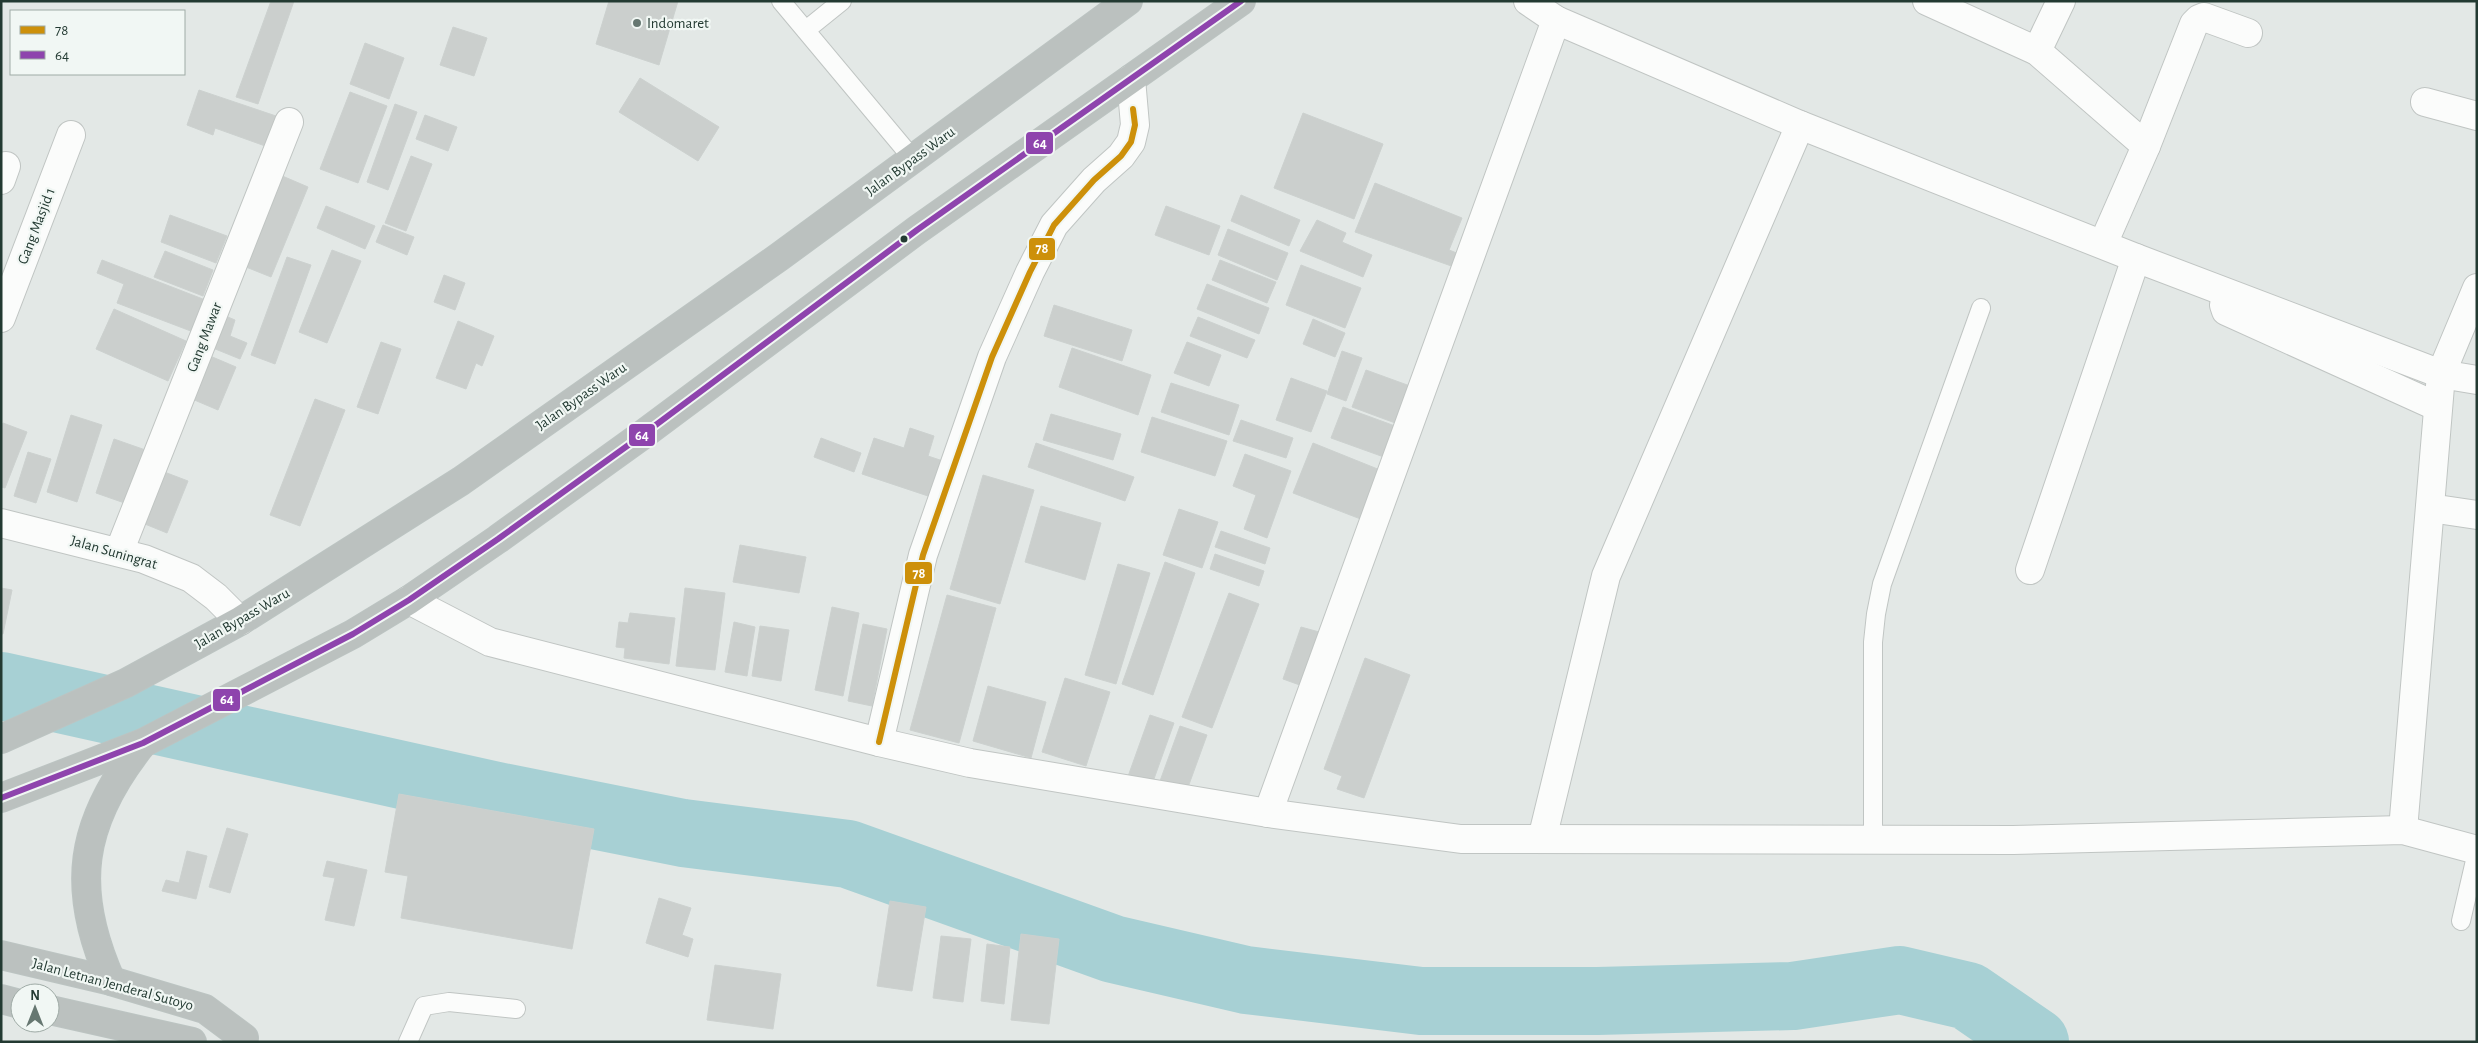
<svg xmlns="http://www.w3.org/2000/svg" width="2478" height="1043" viewBox="0 0 2478 1043" font-family="'Alegreya Sans',sans-serif">
	<rect width="100%" height="100%" fill="#e3e8e6"/>
	<g fill="none" stroke-linecap="round" stroke-linejoin="round">
		<!-- river -->
		<path stroke="#a7d0d4" stroke-width="68" d="M1,686L492,795L683,833L848,854L1113,949L1246,980L1421,1001H1597L1793,996L1900,980L1968,996L2035,1042"/>
	</g>
	<!-- building -->
	<g fill="#cbcfcd" stroke="#ccd1cf">
		<path d="M271,1H294L258,104L236,97Z"/>
		<path d="M609,1H678L659,65L596,44Z"/>
		<path d="M453,27L487,38L474,76L440,65Z"/>
		<path d="M365,43L404,58L389,99L350,84Z"/>
		<path d="M640,78L719,127L698,161L619,112Z"/>
		<path d="M199,90L279,117L268,147L215,128L213,135L187,125Z"/>
		<path d="M350,92L387,106L358,183L320,169Z"/>
		<path d="M395,104L417,112L388,190L367,182Z"/>
		<path d="M1303,113L1383,144L1354,219L1274,188Z"/>
		<path d="M425,115L457,127L448,151L416,139Z"/>
		<path d="M411,156L432,164L406,231L385,223Z"/>
		<path d="M273,172L308,187L271,277L236,263Z"/>
		<path d="M1375,183L1462,218L1449,250L1462,255L1457,268L1355,232Z"/>
		<path d="M1241,195L1300,220L1289,246L1231,221Z"/>
		<path d="M326,206L375,226L365,249L317,228Z"/>
		<path d="M1166,206L1220,226L1209,255L1155,235Z"/>
		<path d="M170,215L227,236L216,263L161,242Z"/>
		<path d="M1317,220L1346,233L1342,242L1372,255L1363,277L1300,251Z"/>
		<path d="M383,225L414,237L407,255L376,242Z"/>
		<path d="M1228,229L1288,253L1277,280L1218,255Z"/>
		<path d="M332,250L361,261L327,343L299,332Z"/>
		<path d="M165,251L213,270L203,296L154,277Z"/>
		<path d="M287,257L311,265L275,364L251,355Z"/>
		<path d="M102,260L208,301L196,333L117,303L124,284L97,273Z"/>
		<path d="M1220,260L1276,282L1267,303L1212,280Z"/>
		<path d="M1301,265L1361,288L1345,328L1286,305Z"/>
		<path d="M444,275L465,283L455,310L434,302Z"/>
		<path d="M1207,284L1269,308L1259,334L1197,309Z"/>
		<path d="M1054,305L1132,330L1122,361L1044,336Z"/>
		<path d="M114,309L186,341L168,381L96,349Z"/>
		<path d="M216,312L235,320L230,336L247,343L240,359L203,344Z"/>
		<path d="M1198,317L1255,340L1247,358L1190,336Z"/>
		<path d="M1313,319L1345,333L1335,357L1303,344Z"/>
		<path d="M458,321L494,336L482,366L476,363L466,389L436,378Z"/>
		<path d="M381,342L401,349L378,414L357,407Z"/>
		<path d="M1187,342L1221,355L1209,386L1174,373Z"/>
		<path d="M1072,348L1151,375L1138,415L1059,387Z"/>
		<path d="M1342,351L1362,358L1346,401L1327,394Z"/>
		<path d="M203,353L236,367L218,410L185,396Z"/>
		<path d="M1366,370L1421,390L1406,427L1352,407Z"/>
		<path d="M1291,378L1327,391L1311,432L1276,420Z"/>
		<path d="M1171,383L1239,405L1229,435L1161,412Z"/>
		<path d="M315,399L345,410L300,526L270,515Z"/>
		<path d="M1343,407L1406,430L1395,461L1331,438Z"/>
		<path d="M1051,414L1121,434L1113,460L1043,440Z"/>
		<path d="M71,415L102,425L77,502L47,492Z"/>
		<path d="M1152,417L1227,441L1215,476L1141,452Z"/>
		<path d="M1241,420L1293,438L1286,458L1233,441Z"/>
		<path d="M3,423L27,432L5,488L1,487V428Z"/>
		<path d="M910,428L934,436L928,456L943,461L931,497L862,474L874,438L904,448Z"/>
		<path d="M821,438L861,453L854,472L814,457Z"/>
		<path d="M114,439L154,453L136,507L96,493Z"/>
		<path d="M1036,443L1134,477L1125,501L1028,467Z"/>
		<path d="M1313,443L1390,474L1371,523L1293,493Z"/>
		<path d="M28,452L51,459L36,503L14,496Z"/>
		<path d="M1245,454L1291,471L1267,538L1244,529L1256,495L1233,486Z"/>
		<path d="M159,470L188,481L167,533L140,522Z"/>
		<path d="M983,475L1034,490L1000,604L950,589Z"/>
		<path d="M1041,506L1101,523L1085,580L1025,562Z"/>
		<path d="M1179,509L1218,522L1202,568L1163,555Z"/>
		<path d="M1221,531L1270,548L1265,564L1215,547Z"/>
		<path d="M740,545L806,557L799,593L733,582Z"/>
		<path d="M1215,554L1264,571L1259,586L1210,569Z"/>
		<path d="M1165,562L1195,573L1153,695L1122,684Z"/>
		<path d="M1118,564L1150,573L1116,684L1085,675Z"/>
		<path d="M1,588L12,590L3,634H1Z"/>
		<path d="M685,588L725,593L715,670L676,666Z"/>
		<path d="M1229,593L1259,604L1212,728L1182,717Z"/>
		<path d="M947,595L996,608L959,743L910,730Z"/>
		<path d="M832,607L859,613L843,696L815,690Z"/>
		<path d="M630,613L675,618L669,664L624,658L625,648L616,647L619,622L628,623Z"/>
		<path d="M734,622L755,627L747,676L725,672Z"/>
		<path d="M863,624L887,629L872,706L848,701Z"/>
		<path d="M760,626L789,630L781,681L752,676Z"/>
		<path d="M1301,627L1330,635L1311,689L1283,679Z"/>
		<path d="M1365,658L1410,675L1364,798L1337,789L1342,776L1324,769Z"/>
		<path d="M1065,678L1110,692L1086,766L1042,752Z"/>
		<path d="M988,686L1046,702L1031,758L973,741Z"/>
		<path d="M1150,715L1174,723L1150,790L1126,782Z"/>
		<path d="M1180,726L1207,735L1187,790L1160,781Z"/>
		<path d="M399,794L594,829L572,949L401,918L408,876L385,872Z"/>
		<path d="M227,828L248,834L230,893L209,887Z"/>
		<path d="M187,851L207,856L196,899L162,891L166,880L179,883Z"/>
		<path d="M327,861L367,870L354,926L325,920L335,878L323,876Z"/>
		<path d="M659,898L691,908L682,935L693,939L688,957L646,943Z"/>
		<path d="M890,901L926,907L912,991L877,986Z"/>
		<path d="M1021,934L1059,939L1049,1024L1011,1020Z"/>
		<path d="M941,936L971,939L963,1002L933,998Z"/>
		<path d="M987,944L1010,947L1004,1004L981,1001Z"/>
		<path d="M715,965L781,974L773,1029L707,1020Z"/>
	</g>
	<g fill="none" stroke-linecap="round" stroke-linejoin="round">
		<!-- lane casing -->
		<g stroke="#c0c5c3" stroke-width="20">
			<g id="lane">
				<path d="M781,1L913,159"/>
				<path d="M806,30L842,1"/>
				<path d="M1873,839V642L1876,614L1882,584L1981,308"/>
				<path d="M2461,921L2477,852"/>
				<path d="M408,1042L424,1006L449,1002L516,1009"/>
			</g>
		</g>
		<!-- street casing -->
		<g stroke="#c0c5c3" stroke-width="30">
			<g id="street">
				<path d="M1528,1L1556,20L1800,125L2136,258L2441,374L2477,380"/>
				<path d="M1927,1L2037,51L2146,146"/>
				<path d="M2037,51L2061,1"/>
				<path d="M2425,102L2477,116"/>
				<path d="M1,180L6,166"/>
				<path d="M2103,244L2146,146L2194,24L2199,19L2204,17L2248,33"/>
				<path d="M2227,300L2224,305L2226,311L2438,407"/>
				<path d="M1,318L71,135"/>
				<path d="M2430,508L2477,515"/>
				<path d="M1,523L144,559L191,578L216,597L240,621"/>
				<path d="M119,552L289,122"/>
				<path d="M2030,570L2136,258"/>
				<path d="M409,600L490,642L879,742L970,763L1268,813L1461,839L2013,840L2403,830L2477,850"/>
				<path d="M879,742L923,555L992,357L1030,272L1054,225L1094,180L1121,156L1131,142L1135,125L1131,79"/>
				<path d="M1268,813L1556,20"/>
				<path d="M2403,830L2441,374L2477,288"/>
				<path d="M1542,839L1606,576L1800,125"/>
			</g>
		</g>
		<!-- highway casing -->
		<g stroke="#bcc4c2" stroke-width="30">
			<g id="highway">
				<path d="M1,739L126,683L240,621L461,481L779,257L1128,1"/>
				<path d="M1,798L143,743L353,634L409,600L498,539L641,436L917,230L1241,1"/>
				<path d="M1,955L111,981L205,1009L244,1038"/>
				<path d="M111,981C70,889 79,823 142,744"/>
				<path d="M1,999L20,1004"/>
				<path d="M50,1010L192,1042"/>
			</g>
		</g>
		<!-- lane -->
		<use href="#lane" stroke="#fbfcfb" stroke-width="18"/>
		<!-- street -->
		<use href="#street" stroke="#fbfcfb" stroke-width="28"/>
		<!-- highway -->
		<use href="#highway" stroke="#bbc1bf" stroke-width="28"/>
		<!-- bus-1 casing -->
		<g stroke="#f1f7f4" stroke-width="10">
			<path id="bus-1" d="M879,742L923,555L992,357L1030,272L1054,225L1094,180L1121,156L1131,142L1135,125L1133,109"/>
		</g>
		<!-- bus-2 casing -->
		<g stroke="#f1f7f4" stroke-width="10">
			<path id="bus-2" d="M1,798L143,743L353,634L409,600L498,539L641,436L917,230L1241,1"/>
		</g>
		<!-- bus-1 -->
		<use href="#bus-1" stroke="#cd900a" stroke-width="6"/>
		<!-- bus-2 -->
		<use href="#bus-2" stroke="#8e44ad" stroke-width="6"/>
	</g>
	<!-- markers -->
	<circle fill="#667771" stroke="#f1f7f4" stroke-width="2" cx="637" cy="23" r="5"/>
	<circle fill="#233a32" stroke="#f1f7f4" stroke-width="2" cx="904" cy="239" r="4.5"/>
	<g text-anchor="middle" stroke-width="4.5" stroke-linejoin="round" paint-order="stroke">
		<!-- poi labels -->
		<g font-size="15" fill="#233a32" stroke="#f1f7f4" text-anchor="start">
			<text x="647" y="28">Indomaret</text>
		</g>
		<!-- street labels -->
		<g font-size="15" fill="#233a32" stroke="#f1f7f4">
			<text transform="translate(910 161) rotate(-36)" y="5">Jalan Bypass Waru</text>
			<text transform="translate(36 226) rotate(-69)" y="5">Gang Masjid 1</text>
			<text transform="translate(204 337) rotate(-69)" y="5">Gang Mawar</text>
			<text transform="translate(581 396) rotate(-35)" y="5">Jalan Bypass Waru</text>
			<text transform="translate(114 552) rotate(16)" y="5">Jalan Suningrat</text>
			<text transform="translate(242 618) rotate(-30)" y="5">Jalan Bypass Waru</text>
			<text transform="translate(113 984) rotate(15)" y="5">Jalan Letnan Jenderal Sutoyo</text>
		</g>
	</g>
	<g stroke="#f1f7f4" stroke-width="2">
		<rect x="1025" y="131" width="29" height="24" rx="5" fill="#8e44ad"/>
		<rect x="1028" y="237" width="28" height="24" rx="5" fill="#cd900a"/>
		<rect x="628" y="423" width="28" height="24" rx="5" fill="#8e44ad"/>
		<rect x="904" y="561" width="29" height="24" rx="5" fill="#cd900a"/>
		<rect x="212" y="688" width="29" height="24" rx="5" fill="#8e44ad"/>
	</g>
	<g font-size="14" text-anchor="middle" font-weight="bold" fill="#fff">
		<text x="1040" y="148">64</text>
		<text x="1042" y="253">78</text>
		<text x="642" y="440">64</text>
		<text x="919" y="578">78</text>
		<text x="227" y="704">64</text>
	</g>
	<!-- border -->
	<rect width="2478" height="1043" fill="none" stroke="#233a32" stroke-width="5"/>
	<!-- legend -->
	<rect x="10" y="10" width="175" height="65" fill="#f1f7f4" stroke="#9faba6"/>
	<rect x="20" y="26" width="25" height="8" fill="#cd900a" stroke="#9faba6"/>
	<text x="55" y="35" font-size="15" fill="#233a32">78</text>
	<rect x="20" y="51" width="25" height="8" fill="#8e44ad" stroke="#9faba6"/>
	<text x="55" y="60" font-size="15" fill="#233a32">64</text>
	<!-- north arrow -->
	<g transform="translate(35 1008)"><circle r="24" fill="#f1f7f4" stroke="#9faba6"/>
	<path d="M0-4L9 19L0 12L-9 19Z" fill="#667771"/>
	<text y="-8" font-size="14" font-weight="bold" text-anchor="middle" fill="#233a32">N</text>
	</g>
</svg>
